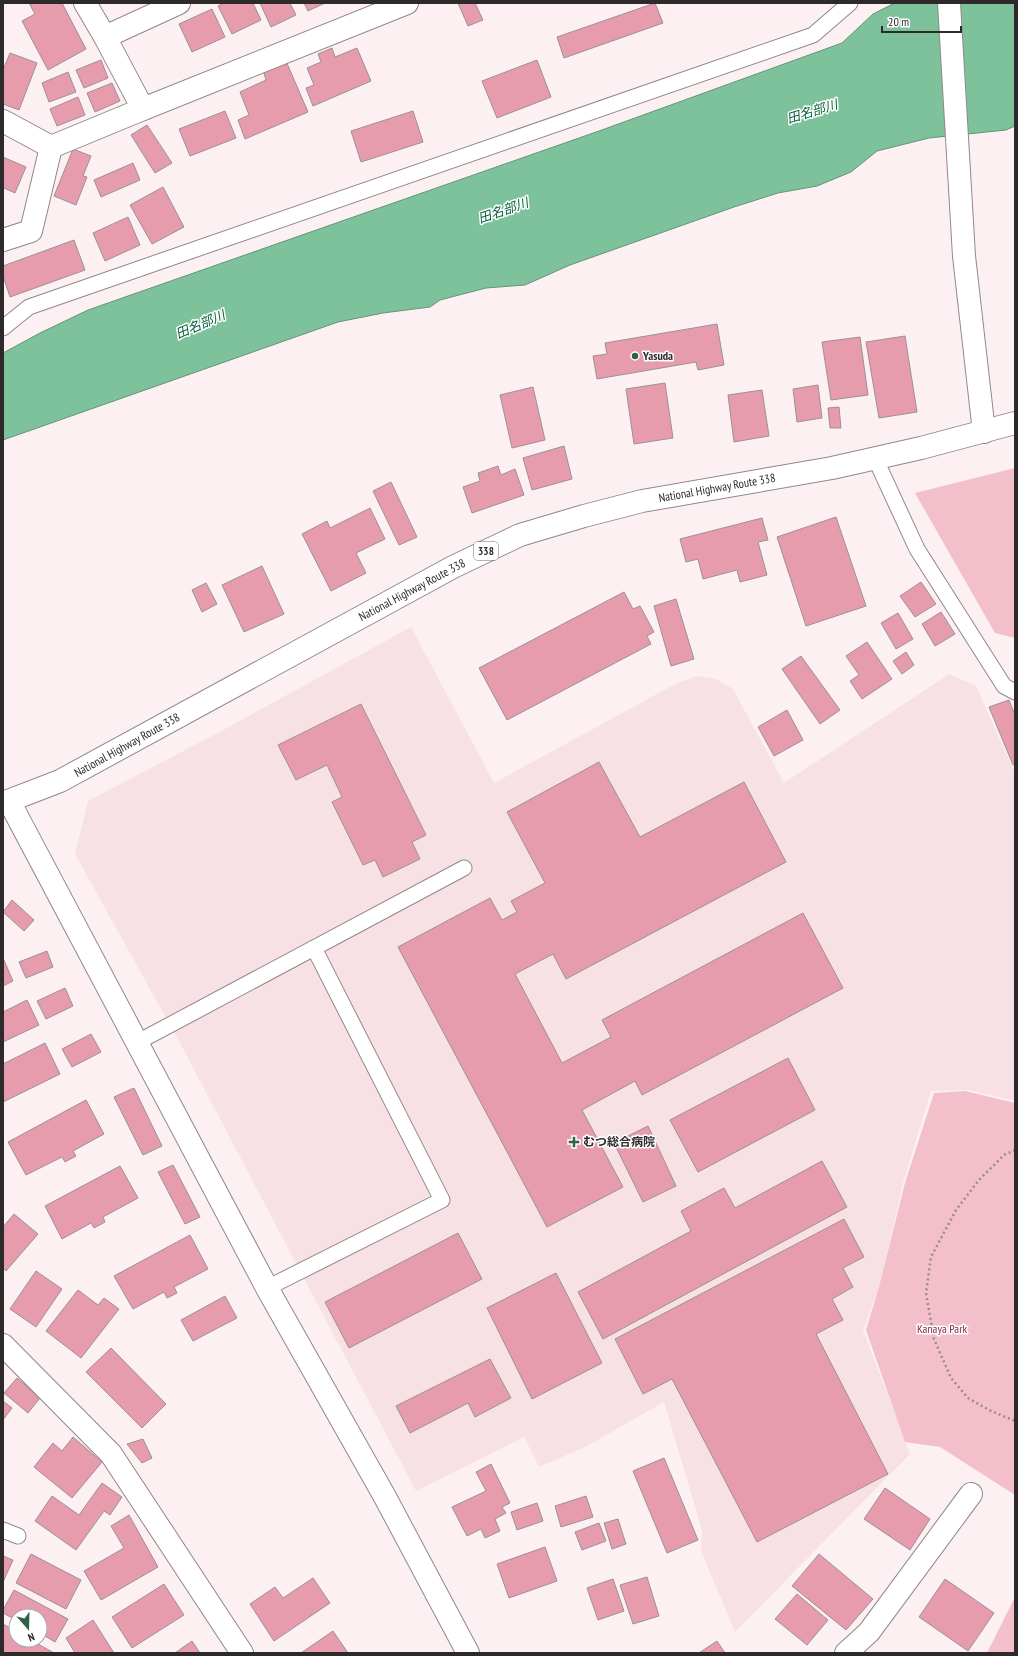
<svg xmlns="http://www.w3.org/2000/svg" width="1018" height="1656" viewBox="0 0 1018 1656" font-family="'PT Sans Narrow','Noto Sans JP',sans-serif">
	<rect width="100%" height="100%" fill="#fcf0f2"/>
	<!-- built -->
	<path fill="#f7e1e5" d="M411,627L494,783L679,682L698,676L716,679L733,689L784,783L949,674L976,686L1015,773V1101L968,1090L931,1091L903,1183L880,1285L863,1330L910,1454L735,1632L701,1551L702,1530L664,1402L587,1446L539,1467L524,1437L416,1491L180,1043L75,854L88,801L212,736Z"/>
	<!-- green -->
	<g fill="#f3bfca">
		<path d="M1015,468V638L995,633L915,493Z"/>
		<path d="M965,1091L1015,1103V1495L940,1447L905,1442L866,1330L879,1287L905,1183L934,1093Z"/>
		<path d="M1015,1597V1653H987Z"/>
	</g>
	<!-- water -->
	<path fill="#7dc29b" stroke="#659479" d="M895,3H1015V126L1006,130L929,138L877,151L851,172L817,186L778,193L734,207L570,265L525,285L486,288L440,300L430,307L383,313L338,322L3,440V353L40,333L88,310L599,131L842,43L873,14Z"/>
	<!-- building -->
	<g fill="#e69cad" stroke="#9c9193">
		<path d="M29,3H62L86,49L48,70L22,21L35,14Z"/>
		<path d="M224,3H253L261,20L232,34L218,6Z"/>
		<path d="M260,3H290L296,15L271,27Z"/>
		<path d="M304,3H325L308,11Z"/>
		<path d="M458,3H475L483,20L468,26Z"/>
		<path d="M655,3L663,23L564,58L557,37Z"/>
		<path d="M212,9L225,37L192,52L179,24Z"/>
		<path d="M332,48L335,57L357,48L371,81L313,106L306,88L314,85L307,68L321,62L318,54Z"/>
		<path d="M10,53L37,63L19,110L3,104V70Z"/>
		<path d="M101,60L108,78L84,88L76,70Z"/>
		<path d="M537,60L551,97L497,118L482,81Z"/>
		<path d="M286,61L308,112L245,139L238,120L249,115L240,92L266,80L263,70Z"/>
		<path d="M68,72L76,92L49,102L42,83Z"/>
		<path d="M112,83L120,101L95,112L87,93Z"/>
		<path d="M78,97L85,115L57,126L50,109Z"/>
		<path d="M225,111L236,138L190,156L179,129Z"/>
		<path d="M413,111L423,142L361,162L351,131Z"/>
		<path d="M147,125L172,163L155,173L131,135Z"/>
		<path d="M73,149L91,156L83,176L87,177L76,205L54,196Z"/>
		<path d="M3,157L26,167L15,193L4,188L3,190Z"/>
		<path d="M133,163L140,180L101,197L94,180Z"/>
		<path d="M163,187L184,227L152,244L130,205Z"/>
		<path d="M128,217L140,245L105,261L93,233Z"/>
		<path d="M74,240L85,270L10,297L3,276V266Z"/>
		<path d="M717,324L724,365L698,370L696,362L597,379L593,356L607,354L605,343Z"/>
		<path d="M905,336L917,412L879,418L866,342Z"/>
		<path d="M860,337L868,395L831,400L822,342Z"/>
		<path d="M665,383L673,438L634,444L626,389Z"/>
		<path d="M818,385L822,418L797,422L793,389Z"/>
		<path d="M533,387L545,440L512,448L500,395Z"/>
		<path d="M762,390L769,436L734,442L728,395Z"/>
		<path d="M839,407L841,428H830L828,408Z"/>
		<path d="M564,446L572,479L532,490L523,458Z"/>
		<path d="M498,466L501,475L515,469L524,495L472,513L463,487L480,481L478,473Z"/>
		<path d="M391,482L417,537L399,545L373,491Z"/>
		<path d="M370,508L385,539L356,553L366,573L331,591L302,534L327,521L330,528Z"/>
		<path d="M836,517L866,606L806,626L777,537Z"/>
		<path d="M762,518L768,540L758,542L767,575L740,582L737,570L703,579L698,559L686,562L680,539Z"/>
		<path d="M262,566L284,614L244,632L222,585Z"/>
		<path d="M921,582L936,604L915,617L900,596Z"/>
		<path d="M206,583L217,604L202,612L192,590Z"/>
		<path d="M624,592L633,609L640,606L654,632L647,636L651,644L507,720L479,668Z"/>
		<path d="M676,599L694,659L671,666L654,606Z"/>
		<path d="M941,612L955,634L935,646L922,624Z"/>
		<path d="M898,613L913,639L896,649L881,623Z"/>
		<path d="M867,642L892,679L862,699L850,681L859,675L846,656Z"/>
		<path d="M906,652L914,665L902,674L893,661Z"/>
		<path d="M801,656L840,710L820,724L782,669Z"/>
		<path d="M1009,700L1015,715V764L1013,765L989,707Z"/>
		<path d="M361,704L426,835L412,842L420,859L383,877L375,860L363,865L332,802L342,797L327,765L296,780L278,745Z"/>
		<path d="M787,710L803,740L774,756L758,727Z"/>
		<path d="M599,762L640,837L744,782L786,862L566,979L553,954L515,974L562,1063L611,1037L602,1020L803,913L843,988L642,1095L635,1081L582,1110L623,1187L547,1227L398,947L490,898L502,920L517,912L511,901L545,883L507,812Z"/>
		<path d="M12,900L34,920L24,931L3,912Z"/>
		<path d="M47,951L53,967L26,978L19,962Z"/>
		<path d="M3,958L13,981L3,986Z"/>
		<path d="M65,988L73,1006L46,1019L37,1001Z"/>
		<path d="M27,1000L39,1025L3,1042V1012Z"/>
		<path d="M91,1034L101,1052L72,1067L62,1049Z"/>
		<path d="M45,1043L60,1074L3,1102V1064Z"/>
		<path d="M788,1058L815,1110L698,1172L670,1120Z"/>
		<path d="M134,1088L162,1146L143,1155L114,1097Z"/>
		<path d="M86,1100L104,1134L73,1151L76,1156L65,1162L62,1157L26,1175L8,1142Z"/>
		<path d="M648,1126L676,1186L643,1202L614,1143Z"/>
		<path d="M822,1161L847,1207L603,1339L578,1292L691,1231L681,1211L724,1188L735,1208Z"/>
		<path d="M173,1165L200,1217L185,1224L158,1172Z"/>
		<path d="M120,1166L138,1198L103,1217L105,1222L94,1228L91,1223L62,1239L45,1206Z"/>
		<path d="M14,1214L38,1234L6,1271L3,1268V1227Z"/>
		<path d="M844,1219L864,1257L843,1268L853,1287L832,1299L843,1320L816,1334L888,1474L757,1542L672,1379L643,1394L615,1339Z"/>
		<path d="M458,1233L482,1279L349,1348L325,1302Z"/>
		<path d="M190,1235L208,1269L174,1287L177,1293L167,1298L164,1292L133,1309L114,1276Z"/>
		<path d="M36,1271L62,1289L36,1327L10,1309Z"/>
		<path d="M556,1273L602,1363L532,1399L487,1308Z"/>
		<path d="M78,1290L98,1305L104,1298L119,1309L81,1358L46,1331Z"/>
		<path d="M225,1296L237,1318L193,1341L181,1320Z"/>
		<path d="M111,1348L166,1404L142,1428L86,1372Z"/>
		<path d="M490,1359L511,1398L475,1417L468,1403L410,1433L396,1406Z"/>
		<path d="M17,1378L40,1398L28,1413L4,1393Z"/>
		<path d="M3,1401L12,1408L3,1420Z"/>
		<path d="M73,1437L102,1462L72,1498L34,1467L53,1443L62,1451Z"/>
		<path d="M143,1439L152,1458L142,1463L127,1444Z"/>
		<path d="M664,1458L698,1540L667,1553L633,1471Z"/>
		<path d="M491,1464L510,1503L502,1507L506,1513L495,1519L500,1531L485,1538L481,1529L467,1536L452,1507L486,1491L476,1472Z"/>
		<path d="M102,1483L122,1497L110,1515L104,1511L76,1550L35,1521L52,1496L79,1515Z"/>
		<path d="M885,1488L930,1519L910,1550L864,1519Z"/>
		<path d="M586,1496L593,1517L561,1527L555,1506Z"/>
		<path d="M537,1503L543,1521L517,1530L511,1512Z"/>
		<path d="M129,1515L158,1567L101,1600L84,1571L124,1548L111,1526Z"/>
		<path d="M618,1519L626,1544L612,1549L604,1523Z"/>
		<path d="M599,1523L606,1541L582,1550L575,1532Z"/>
		<path d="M545,1547L557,1581L509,1598L497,1564Z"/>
		<path d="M31,1554L81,1580L66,1609L16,1583Z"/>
		<path d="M819,1554L873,1599L846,1630L792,1586Z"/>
		<path d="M3,1556L13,1560L3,1582Z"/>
		<path d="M647,1577L659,1616L633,1624L620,1585Z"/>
		<path d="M313,1578L330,1603L274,1641L250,1604L275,1587L283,1598Z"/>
		<path d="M613,1579L624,1611L598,1620L587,1588Z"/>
		<path d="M945,1579L994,1613L968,1651L919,1617Z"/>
		<path d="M164,1584L184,1615L132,1648L112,1617Z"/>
		<path d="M14,1590L68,1619L55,1642L40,1633V1616H16V1620L3,1613V1610Z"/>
		<path d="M797,1594L828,1620L807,1645L775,1619Z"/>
		<path d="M93,1620L114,1653H75L66,1638Z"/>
		<path d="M3,1624L16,1631V1640H31L54,1653H3Z"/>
		<path d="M333,1631L348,1653H301Z"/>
		<path d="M192,1641L200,1653H175Z"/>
		<path d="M717,1641L725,1653H699Z"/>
	</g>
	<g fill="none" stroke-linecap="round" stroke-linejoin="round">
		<!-- lane casing -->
		<g stroke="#928689" stroke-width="17">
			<g id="lane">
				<path d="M3,328L29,307L813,35L850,3"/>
				<path d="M875,458L917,549L1004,686L1015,692"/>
				<path d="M136,1043L464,868"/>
				<path d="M267,1288L442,1200L314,948"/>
				<path d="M3,1530L18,1536"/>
			</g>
		</g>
		<!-- street casing -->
		<g stroke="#928689" stroke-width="24">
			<g id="street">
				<path d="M85,3L105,37L143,109L407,3"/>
				<path d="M105,37L179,3"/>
				<path d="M3,121L51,147"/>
				<path d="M3,240L31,231L51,147L143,109"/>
				<path d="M3,1345L111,1454L242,1653"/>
				<path d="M846,1653L869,1632L971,1494"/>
			</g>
		</g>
		<!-- secondary casing -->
		<g stroke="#928689" stroke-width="24">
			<g id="secondary">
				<path d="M949,3L964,256L984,432"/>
				<path d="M9,801L267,1288L385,1497L468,1653"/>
			</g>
		</g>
		<!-- highway casing -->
		<g stroke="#928689" stroke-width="24">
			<path id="highway" d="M3,803L60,781L453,567L520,535L584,516L642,501L832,468L921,448L1015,423"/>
		</g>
		<!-- path -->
		<path stroke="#968d8f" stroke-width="2.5" stroke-dasharray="2 3" stroke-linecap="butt" d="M1015,1150L1004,1155L979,1180L956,1210L931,1257L926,1293L934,1339L951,1378L968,1398L989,1410L1015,1421"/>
		<!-- lane -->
		<use href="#lane" stroke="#fff" stroke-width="15"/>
		<!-- street -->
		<use href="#street" stroke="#fff" stroke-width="22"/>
		<!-- secondary -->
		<use href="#secondary" stroke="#fff" stroke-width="22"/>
		<!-- highway -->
		<use href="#highway" stroke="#fff" stroke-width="22"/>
	</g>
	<!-- markers -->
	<g fill="#2f6247" stroke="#fff" stroke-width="1.5">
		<circle cx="635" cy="356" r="4"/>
		<path d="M572 1136h4v4h4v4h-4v4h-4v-4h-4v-4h4z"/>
	</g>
	<g text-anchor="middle" stroke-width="3" stroke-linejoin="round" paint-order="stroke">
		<!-- shield labels -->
		<rect fill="#fff" stroke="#6d696a" stroke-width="1" x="474" y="542" width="24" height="18" rx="3"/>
		<g font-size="11" font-weight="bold" fill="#2e292a">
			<text x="486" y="555">338</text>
		</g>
		<!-- poi labels -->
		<g font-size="12" font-weight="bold" fill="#2e292a" stroke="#fff" text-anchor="start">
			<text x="643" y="360">Yasuda</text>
			<text x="583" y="1146">むつ総合病院</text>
		</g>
		<!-- street labels -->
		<g font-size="12" fill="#2e292a" stroke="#fff">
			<text transform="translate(717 488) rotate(-10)" y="4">National Highway Route 338</text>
			<text transform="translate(412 590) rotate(-28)" y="4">National Highway Route 338</text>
			<text transform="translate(127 745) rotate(-29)" y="4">National Highway Route 338</text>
		</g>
		<!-- park labels -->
		<g font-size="12" fill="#832d48" stroke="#fff">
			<text x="942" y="1333">Kanaya Park</text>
		</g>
		<!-- water labels -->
		<g font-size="13" font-style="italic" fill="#045d3a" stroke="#fff">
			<text transform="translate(812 111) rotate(-17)" y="5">田名部川</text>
			<text transform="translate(503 210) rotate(-19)" y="5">田名部川</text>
			<text transform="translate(200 324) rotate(-23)" y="5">田名部川</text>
		</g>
	</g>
	<!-- border -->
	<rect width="1018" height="1656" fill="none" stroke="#2e292a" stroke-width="8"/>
	<!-- north arrow -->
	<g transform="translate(28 1628) rotate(160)"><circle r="19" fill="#ffffff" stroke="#aba9aa"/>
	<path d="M0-3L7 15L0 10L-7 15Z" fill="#2f6247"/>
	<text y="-6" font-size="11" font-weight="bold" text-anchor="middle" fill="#2e292a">N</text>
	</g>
	<!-- scale -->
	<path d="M882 26v6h79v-6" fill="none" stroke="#2e292a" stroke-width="2"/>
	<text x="888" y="26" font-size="12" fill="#2e292a" stroke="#ffffff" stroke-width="3" paint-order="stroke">20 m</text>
</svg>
